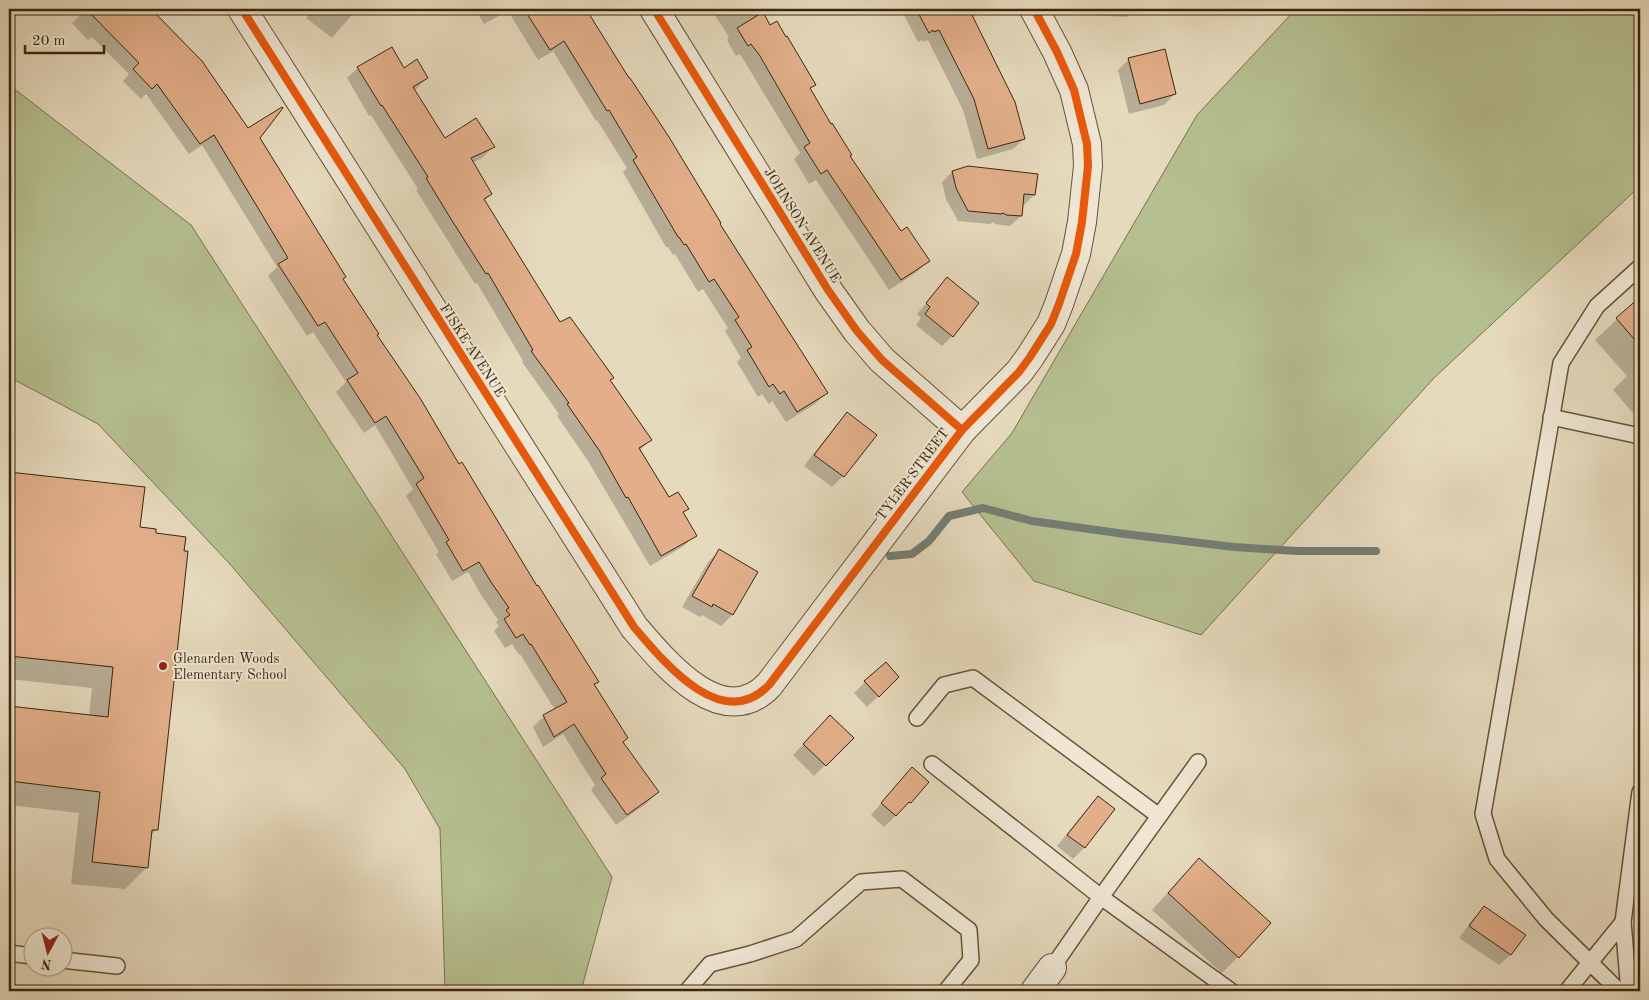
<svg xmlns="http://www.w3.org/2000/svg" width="1649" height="1000" viewBox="0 0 1649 1000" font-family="'Old Standard TT',serif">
	<rect width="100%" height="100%" fill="#e6dabd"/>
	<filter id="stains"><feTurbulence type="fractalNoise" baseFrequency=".004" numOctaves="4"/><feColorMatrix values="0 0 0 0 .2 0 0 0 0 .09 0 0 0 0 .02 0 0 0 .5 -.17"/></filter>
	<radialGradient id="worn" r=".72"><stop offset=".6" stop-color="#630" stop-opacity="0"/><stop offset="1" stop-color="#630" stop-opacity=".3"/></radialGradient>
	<!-- green -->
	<g fill="#b6bf90" stroke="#78724d">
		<path d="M1296,9H1640V186L1434,378L1201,635L1034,581L962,492L1012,433L1197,115Z"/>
		<path d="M9,91H17L191,225L612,877L581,991H445L440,829L405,769L229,563L98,424L9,377Z"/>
	</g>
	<!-- shadow -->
	<g fill="#0003">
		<path d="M41,9H53L49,13Z"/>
		<path d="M86,9H150L180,38L248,129L259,138L376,335L597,681L593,685L622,743L658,792L647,803L616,825L591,790L595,785L563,734L543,747L533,727L544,716L555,710L520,654L519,655L512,644L505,648L494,631L499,626L496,622L498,620L480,593L468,572L452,581L436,554L439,552L406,496L413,489L375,425L364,433L336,392L346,382L313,332L307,336L268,276L277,267L202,145L189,154L146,94L141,99L123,81L129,74L92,37L88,40L72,23Z"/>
		<path d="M313,9H360L359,10L357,9L332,38L306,18Z"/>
		<path d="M475,9H584L826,393L815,404L786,422L772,401L769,404L762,394L758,397L737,362L741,358L725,331L728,328L703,289L698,292L675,254L673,255L668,247H666L623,172L627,168L597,120L596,121L553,51L538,60L508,11L484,24Z"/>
		<path d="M711,9H758L770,26L815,84L810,89L849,156L900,233L928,261L917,272L889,290L816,180L809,184L794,159L800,153L740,54L736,56L727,40L729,37Z"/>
		<path d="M901,9H966L1014,102L1024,139L1013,149L977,159L963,110L928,40L923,42L922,40L918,42Z"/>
		<path d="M1091,9H1136L1127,17L1091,15Z"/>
		<path d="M1129,59L1175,94L1164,105L1129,114L1118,70Z"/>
		<path d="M358,68L403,69L427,78L414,91L445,139L493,147L482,158L472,163L491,194L484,201L560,324L612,378L609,381L650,440L639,451L668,499L687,509L682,513L695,535L684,546L650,566L588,461L557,416L559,414L522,362L523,361L477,283L475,284L416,190L418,189L371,115L369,116L347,78Z"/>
		<path d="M952,172L1034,195L1024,205H1022L1021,216L1010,226L995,224L993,222L990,224L958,221L946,199L942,182Z"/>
		<path d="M947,279L952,336L942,346L916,325L921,318L917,314Z"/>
		<path d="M1640,298V421L1613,390L1627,376L1595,340Z"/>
		<path d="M847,414L875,435L843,476L832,487L804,466L836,425Z"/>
		<path d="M9,473L143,488L139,528L156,830L150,836L146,868L125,889L71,884L79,813L9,805V707L89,716L92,688L9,679Z"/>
		<path d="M719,551L756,573L732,615L721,626L702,615L700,617L682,607L708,562Z"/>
		<path d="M865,682L887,688L867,707L854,693Z"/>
		<path d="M830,717L852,738L814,776L793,755Z"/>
		<path d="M912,768L927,782L910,802L884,827L871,815Z"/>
		<path d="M1098,798L1113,810L1084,848L1073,859L1057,846L1087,809Z"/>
		<path d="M1183,876L1238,957L1222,973L1152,910Z"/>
		<path d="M1484,908L1524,936L1510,955L1499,965L1459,938L1473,919Z"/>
		<path d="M708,983L718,991H699Z"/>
	</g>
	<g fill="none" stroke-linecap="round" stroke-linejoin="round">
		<!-- stream -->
		<path stroke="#747e74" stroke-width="8" d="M890,556L912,554L929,541L949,516L983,508L1032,521L1125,534L1234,547L1297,551H1376"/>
	</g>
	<!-- building -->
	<g fill="#e2af8a" stroke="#3a260a">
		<path d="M86,9H151L202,61L248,128L282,107L283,108L260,138L346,277L343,279L379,334L377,335L420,398L459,464L462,462L537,586L538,585L599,682L594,684L628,738L623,742L659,792L627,815L601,778L606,774L574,724L554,737L543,715L567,702L531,644L530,645L523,634L516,638L504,619L510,615L506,610L509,608L491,582L479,562L463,571L446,542L449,540L416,484L424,478L386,416L375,423L347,380L358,373L325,322L318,326L278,264L288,258L214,135L200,144L157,84L152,89L133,69L139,63Z"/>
		<path d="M524,9H586L629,78H630L669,137L721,223L720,224L828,393L797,412L784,391L780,394L773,384L769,387L747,350L752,347L735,320L739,317L714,279L709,282L686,244L684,245L679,237H678L633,160L637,157L609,110L607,111L564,41L550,50Z"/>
		<path d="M916,9H978L971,13L1015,102L1025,139L988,149L974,99L939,30L934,32L933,30L929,33Z"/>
		<path d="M763,12L770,25L777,21L786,37L787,36L816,85L810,88L831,124L832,123L852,155L850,156L873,190L901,231L907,227L930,261L901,280L827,170L821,174L804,147L810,143L760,56L751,44L748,46L737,28Z"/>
		<path d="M392,47L404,68L417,59L428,78L413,87L445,138L476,118L495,147L471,158L492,194L484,199L560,322L570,317L614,378L610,380L652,440L639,448L669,497L678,492L689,509L683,512L697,536L661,556L628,497L626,498L599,450L567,404L569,403L531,351L533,350L488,273L486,274L451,219L426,178L428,177L382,105L381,106L357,67Z"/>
		<path d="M1165,49L1176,94L1140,104L1128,58Z"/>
		<path d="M968,166L1038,174L1035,195L1024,194L1022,216L1006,215L1004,213L1001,214L968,211L956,188L952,171Z"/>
		<path d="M947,277L979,303L953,337L925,314L930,307L926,303Z"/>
		<path d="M1640,297V346L1616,318Z"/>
		<path d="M847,412L877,435L844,477L814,455Z"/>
		<path d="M9,472L145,487L140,527L156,529V533L186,537L184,551H188L158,830H152L148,868L92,862L100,792L9,781V706L108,717L113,667L9,656Z"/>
		<path d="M719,549L758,572L733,615L713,604L712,607L692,596Z"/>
		<path d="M886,662L899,677L879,697L864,681Z"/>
		<path d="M830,715L854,738L826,766L803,744Z"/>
		<path d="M912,767L929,782L911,803L909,802L896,816L881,803Z"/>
		<path d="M1098,796L1115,809L1085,848L1067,835Z"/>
		<path d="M1199,858L1271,923L1239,958L1168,893Z"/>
		<path d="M1484,906L1526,935L1511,955L1469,926Z"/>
	</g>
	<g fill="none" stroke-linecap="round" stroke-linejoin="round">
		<!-- service casing -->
		<g stroke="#655337" stroke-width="18">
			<g id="service">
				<path d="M1551,417L1640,436"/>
				<path d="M917,718L944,685L973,678L1159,816"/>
				<path d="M932,764L1101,897L1198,762"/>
				<path d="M9,953L32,956"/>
				<path d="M62,960L117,966"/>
				<path d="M1052,968L1101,897L1231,991"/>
				<path d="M687,991L710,964L750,954L796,939L861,882L902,879L969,930L971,960L946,991"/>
				<path d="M1567,991L1623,922"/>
				<path d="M1619,991L1546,919L1497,859L1483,814L1561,363L1597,306L1640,267"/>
				<path d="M1629,991L1623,922L1640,792"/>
			</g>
		</g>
		<!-- minor casing -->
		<g stroke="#655337" stroke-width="30">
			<g id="minor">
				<path d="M242,9L634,627C664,662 722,734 769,685L962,430L1019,372L1030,357L1051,324L1059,304L1076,254L1082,222L1088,166L1087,144L1074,90L1057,52L1034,9"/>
				<path d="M654,9L828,290L857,331L882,360L962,430"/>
				<path d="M1035,991L1052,968"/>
			</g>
		</g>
		<!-- service -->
		<use href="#service" stroke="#efe7d4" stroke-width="15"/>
		<!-- minor -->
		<use href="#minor" stroke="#efe7d4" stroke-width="28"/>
		<!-- cycleway casing -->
		<g stroke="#efe7d4" stroke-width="11">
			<g id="cycleway">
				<path d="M242,9L634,627C664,662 722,734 769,685L962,430L1019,372L1030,357L1051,324L1059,304L1076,254L1082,222L1088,166L1087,144L1074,90L1057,52L1034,9"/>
				<path d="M654,9L828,290L857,331L882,360L962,430"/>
			</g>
		</g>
		<!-- cycleway -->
		<use href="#cycleway" stroke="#e8590c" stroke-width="8"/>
	</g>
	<!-- markers -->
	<circle fill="#8f2418" stroke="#efe7d4" stroke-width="2" cx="163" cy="666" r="5"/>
	<g text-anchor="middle" stroke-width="4" stroke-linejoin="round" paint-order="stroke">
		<!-- street labels -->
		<g font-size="14" fill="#3a260a" stroke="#efe7d4">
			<text transform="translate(803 225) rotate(58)" y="5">JOHNSON AVENUE</text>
			<text transform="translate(473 350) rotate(57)" y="5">FISKE AVENUE</text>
			<text transform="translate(912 474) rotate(-53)" y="5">TYLER STREET</text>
		</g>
		<!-- poi labels -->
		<g font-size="14" fill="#3a260a" stroke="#efe7d4" text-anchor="start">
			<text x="173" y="663">Glenarden Woods<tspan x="173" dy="16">Elementary School</tspan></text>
		</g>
	</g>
	<!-- margin -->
	<rect width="1649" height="1000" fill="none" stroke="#e6dabd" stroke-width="30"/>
	<rect x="10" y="10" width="1629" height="980" fill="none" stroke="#3a260a" stroke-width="2.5"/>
	<rect x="15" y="15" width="1619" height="970" fill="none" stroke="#3a260a"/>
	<!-- north arrow -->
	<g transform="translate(48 952) rotate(187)"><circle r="24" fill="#efe7d4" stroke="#a79a83"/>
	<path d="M0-4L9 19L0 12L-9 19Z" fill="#8f2418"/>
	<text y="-8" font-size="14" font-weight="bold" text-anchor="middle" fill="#3a260a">N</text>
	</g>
	<!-- scale -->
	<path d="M25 45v8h79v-8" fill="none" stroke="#3a260a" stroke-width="2.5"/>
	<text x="32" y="45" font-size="15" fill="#3a260a" stroke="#efe7d4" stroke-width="4" paint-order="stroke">20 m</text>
	<rect width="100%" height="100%" filter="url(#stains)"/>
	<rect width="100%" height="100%" fill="url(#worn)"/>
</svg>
